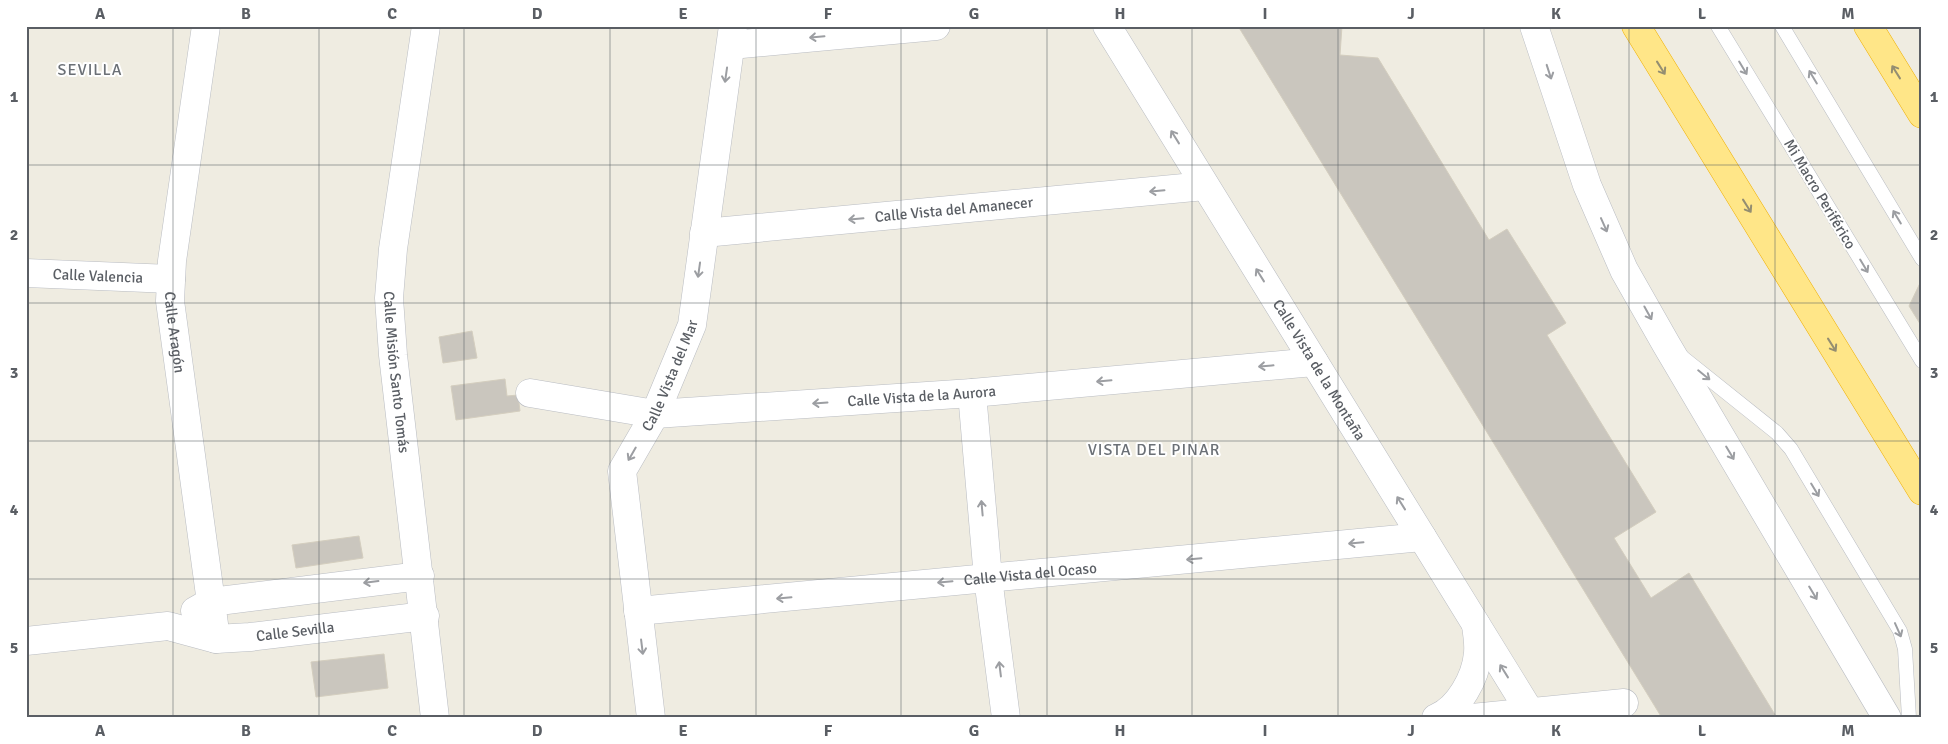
<svg xmlns="http://www.w3.org/2000/svg" width="1948" height="744" viewBox="0 0 1948 744" font-family="Signika,sans-serif">
	<rect width="100%" height="100%" fill="#efece1"/>
	<!-- building -->
	<g fill="#cac6be" stroke="#d4cebf">
		<path d="M1238,26H1342L1340,55L1378,58L1489,240L1507,229L1566,323L1547,335L1656,512L1614,538L1651,598L1689,573L1777,718H1662Z"/>
		<path d="M1922,279V327L1909,306Z"/>
		<path d="M472,331L477,358L443,363L439,337Z"/>
		<path d="M505,379L507,396L518,395L520,411L456,420L451,386Z"/>
		<path d="M359,536L363,558L296,568L292,545Z"/>
		<path d="M384,654L388,688L316,697L311,662Z"/>
	</g>
	<g fill="none" stroke-linecap="round" stroke-linejoin="round">
		<!-- lane casing -->
		<g stroke="#b9bcc2" stroke-width="15">
			<g id="lane">
				<path d="M1718,26L1922,361"/>
				<path d="M1782,26L1922,259"/>
				<path d="M1682,357L1777,433L1791,449L1900,631L1905,649L1909,718"/>
			</g>
		</g>
		<!-- street casing -->
		<g stroke="#b9bcc2" stroke-width="29">
			<g id="street">
				<path id="s1" d="M206,26L172,261L170,301L216,639"/>
				<path id="s2" d="M426,26L393,249L389,298L393,355L435,718"/>
				<path id="s3" d="M1107,26L1530,712"/>
				<path d="M1534,26L1587,185L1624,270L1666,344L1887,718"/>
				<path d="M731,45L936,26"/>
				<path id="s4" d="M704,233L1205,186"/>
				<path id="s5" d="M26,273L171,279"/>
				<path id="s6" d="M530,393L655,414L972,393L1314,362"/>
				<path d="M972,393L988,578L1006,718"/>
				<path d="M195,611L211,602L420,576"/>
				<path id="s7" d="M638,611L1422,537"/>
				<path id="s8" d="M26,641L168,626L216,639L250,637L425,616"/>
				<path id="s9" d="M651,718L622,471L655,414L692,325L733,26"/>
				<path d="M1436,718C1459,709 1476,677 1478,653C1479,644 1477,634 1476,625"/>
				<path d="M1472,718L1624,703"/>
			</g>
		</g>
		<!-- highway casing -->
		<g stroke="#f0b000" stroke-width="29">
			<g id="highway">
				<path d="M1636,26L1922,491"/>
				<path d="M1868,26L1922,114"/>
			</g>
		</g>
		<!-- lane -->
		<use href="#lane" stroke="#fff" stroke-width="14"/>
		<!-- street -->
		<use href="#street" stroke="#fff" stroke-width="28"/>
		<!-- highway -->
		<use href="#highway" stroke="#ffe688" stroke-width="28"/>
	</g>
	<!-- one-way arrows -->
	<defs><path id="oneway-shaft" d="M-6 0H5M1.5-3L5.5 0L1.5 3" fill="none" stroke-width="1.6" stroke-linecap="round" stroke-linejoin="round" transform="scale(1.25)"/></defs>
	<g stroke="#9c9ea2">
		<use href="#oneway-shaft" transform="translate(817 37) rotate(175)"/>
		<use href="#oneway-shaft" transform="translate(1743 68) rotate(59)"/>
		<use href="#oneway-shaft" transform="translate(1549 72) rotate(72)"/>
		<use href="#oneway-shaft" transform="translate(726 75) rotate(98)"/>
		<use href="#oneway-shaft" transform="translate(1813 77) rotate(-121)"/>
		<use href="#oneway-shaft" transform="translate(1175 137) rotate(-122)"/>
		<use href="#oneway-shaft" transform="translate(1157 191) rotate(175)"/>
		<use href="#oneway-shaft" transform="translate(1897 217) rotate(-121)"/>
		<use href="#oneway-shaft" transform="translate(856 219) rotate(175)"/>
		<use href="#oneway-shaft" transform="translate(1604 225) rotate(66)"/>
		<use href="#oneway-shaft" transform="translate(1864 266) rotate(59)"/>
		<use href="#oneway-shaft" transform="translate(699 270) rotate(98)"/>
		<use href="#oneway-shaft" transform="translate(1260 275) rotate(-122)"/>
		<use href="#oneway-shaft" transform="translate(1648 313) rotate(61)"/>
		<use href="#oneway-shaft" transform="translate(1266 366) rotate(175)"/>
		<use href="#oneway-shaft" transform="translate(1704 375) rotate(39)"/>
		<use href="#oneway-shaft" transform="translate(1104 381) rotate(175)"/>
		<use href="#oneway-shaft" transform="translate(820 403) rotate(176)"/>
		<use href="#oneway-shaft" transform="translate(1730 453) rotate(59)"/>
		<use href="#oneway-shaft" transform="translate(632 454) rotate(120)"/>
		<use href="#oneway-shaft" transform="translate(1815 490) rotate(59)"/>
		<use href="#oneway-shaft" transform="translate(1401 503) rotate(-122)"/>
		<use href="#oneway-shaft" transform="translate(982 508) rotate(-95)"/>
		<use href="#oneway-shaft" transform="translate(1356 543) rotate(175)"/>
		<use href="#oneway-shaft" transform="translate(1194 559) rotate(175)"/>
		<use href="#oneway-shaft" transform="translate(371 582) rotate(173)"/>
		<use href="#oneway-shaft" transform="translate(945 582) rotate(175)"/>
		<use href="#oneway-shaft" transform="translate(1813 593) rotate(59)"/>
		<use href="#oneway-shaft" transform="translate(784 598) rotate(175)"/>
		<use href="#oneway-shaft" transform="translate(1898 630) rotate(66)"/>
		<use href="#oneway-shaft" transform="translate(642 647) rotate(83)"/>
		<use href="#oneway-shaft" transform="translate(1000 669) rotate(-97)"/>
		<use href="#oneway-shaft" transform="translate(1504 671) rotate(-122)"/>
	</g>
	<g stroke="#948e71">
		<use href="#oneway-shaft" transform="translate(1661 68) rotate(58)"/>
		<use href="#oneway-shaft" transform="translate(1896 72) rotate(-122)"/>
		<use href="#oneway-shaft" transform="translate(1747 206) rotate(58)"/>
		<use href="#oneway-shaft" transform="translate(1832 345) rotate(58)"/>
	</g>
	<!-- grid -->
	<path fill="none" stroke="#5a5e64" stroke-width="1" stroke-opacity="0.55" d="M173,26V718M319,26V718M464,26V718M610,26V718M756,26V718M901,26V718M1047,26V718M1192,26V718M1338,26V718M1484,26V718M1629,26V718M1775,26V718M26,165H1922M26,303H1922M26,441H1922M26,579H1922"/>
	<g text-anchor="middle" stroke-width="4" stroke-linejoin="round" paint-order="stroke">
		<!-- street labels -->
		<g font-size="15" fill="#5a5e64" stroke="#fff">
			<text transform="translate(1820 194) rotate(59)" y="5">Mi Macro Periférico</text>
			<text dy="5" stroke="none"><textPath href="#s4" startOffset="251">Calle Vista del Amanecer</textPath></text>
			<text dy="5" stroke="none"><textPath href="#s5" startOffset="72">Calle Valencia</textPath></text>
			<text dy="5" stroke="none"><textPath href="#s1" startOffset="309">Calle Aragón</textPath></text>
			<text dy="5" stroke="none"><textPath href="#s3" startOffset="404">Calle Vista de la Montaña</textPath></text>
			<text dy="5" stroke="none"><textPath href="#s2" startOffset="349">Calle Misión Santo Tomás</textPath></text>
			<text dy="5" stroke="none"><textPath href="#s9" startOffset="356">Calle Vista del Mar</textPath></text>
			<text dy="5" stroke="none"><textPath href="#s6" startOffset="394">Calle Vista de la Aurora</textPath></text>
			<text dy="5" stroke="none"><textPath href="#s7" startOffset="394">Calle Vista del Ocaso</textPath></text>
			<text dy="5" stroke="none"><textPath href="#s8" startOffset="272">Calle Sevilla</textPath></text>
		</g>
		<!-- neighbourhood labels -->
		<g font-size="16" letter-spacing="1" fill="#6b7076" stroke="#fff">
			<text x="90" y="75">SEVILLA</text>
			<text x="1154" y="455">VISTA DEL PINAR</text>
		</g>
	</g>
	<!-- border -->
	<rect width="1948" height="744" fill="none" stroke="#ffffff" stroke-width="55"/>
	<rect x="28" y="28" width="1892" height="688" fill="none" stroke="#5a5e64" stroke-width="2"/>
	<g font-size="16" text-anchor="middle" font-weight="bold" fill="#5a5e64">
		<text x="100" y="19">A</text>
		<text x="246" y="19">B</text>
		<text x="392" y="19">C</text>
		<text x="537" y="19">D</text>
		<text x="683" y="19">E</text>
		<text x="828" y="19">F</text>
		<text x="974" y="19">G</text>
		<text x="1120" y="19">H</text>
		<text x="1265" y="19">I</text>
		<text x="1411" y="19">J</text>
		<text x="1556" y="19">K</text>
		<text x="1702" y="19">L</text>
		<text x="1848" y="19">M</text>
		<text x="14" y="102">1</text>
		<text x="1934" y="102">1</text>
		<text x="14" y="240">2</text>
		<text x="1934" y="240">2</text>
		<text x="14" y="378">3</text>
		<text x="1934" y="378">3</text>
		<text x="14" y="515">4</text>
		<text x="1934" y="515">4</text>
		<text x="14" y="653">5</text>
		<text x="1934" y="653">5</text>
		<text x="100" y="736">A</text>
		<text x="246" y="736">B</text>
		<text x="392" y="736">C</text>
		<text x="537" y="736">D</text>
		<text x="683" y="736">E</text>
		<text x="828" y="736">F</text>
		<text x="974" y="736">G</text>
		<text x="1120" y="736">H</text>
		<text x="1265" y="736">I</text>
		<text x="1411" y="736">J</text>
		<text x="1556" y="736">K</text>
		<text x="1702" y="736">L</text>
		<text x="1848" y="736">M</text>
	</g>
</svg>
